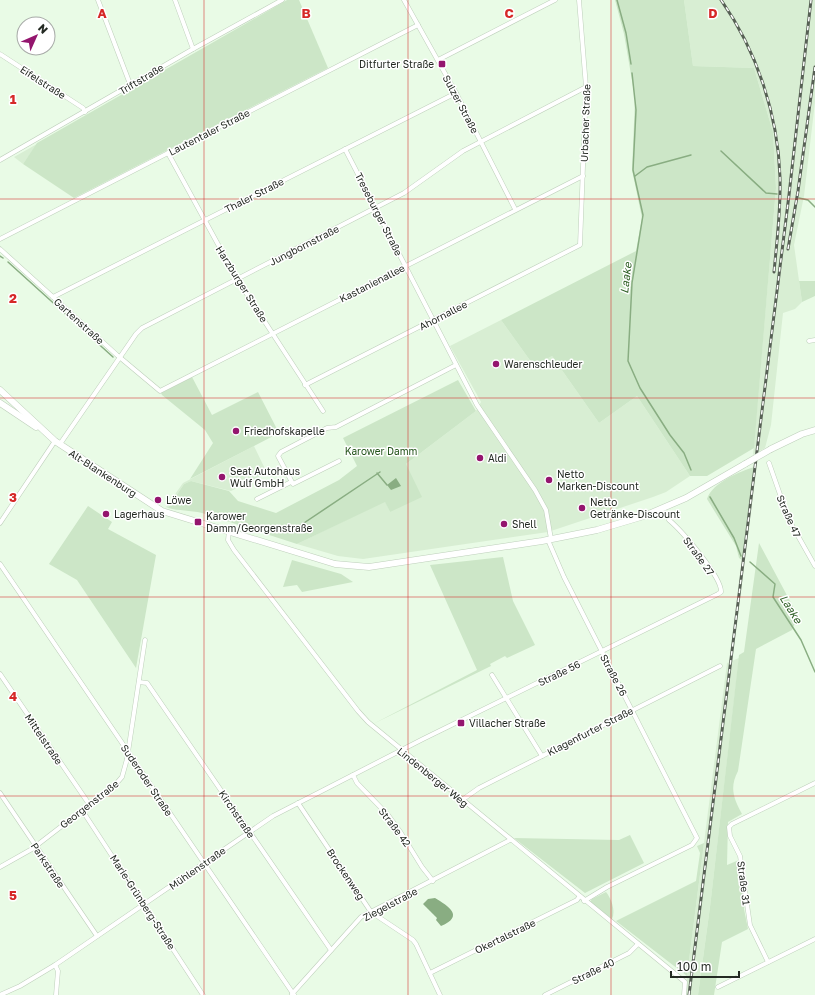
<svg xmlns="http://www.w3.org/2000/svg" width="815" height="995" viewBox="0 0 815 995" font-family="'Golos Text',sans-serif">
	<rect width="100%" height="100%" fill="#e9fbe6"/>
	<!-- built -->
	<g fill="#d8eed3">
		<path d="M684,0H815V102L804,196L794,245L802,302L795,309L783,313L771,425L765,448L753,455L776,188L773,132L754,68L693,66Z"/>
		<path d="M37,144L23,164L14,157Z"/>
		<path d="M501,320L534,366L552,356L599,423L637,396L690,476L666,492L653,497L548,532L363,559L338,556L297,544L385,501L390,512L406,464L476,411L481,402L450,346Z"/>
		<path d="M254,446L267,473L231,491L191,481L184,484L168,508L166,507L183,483Z"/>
		<path d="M739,658L710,907L698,995H686L687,976L727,663Z"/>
	</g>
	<!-- green -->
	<g fill="#cce6c7">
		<path d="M287,0H299L328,68L74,198L23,164L37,143Z"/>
		<path d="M615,0H684L693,66L754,68L773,132L776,188L754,448L707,476H690L637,396L599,423L552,356L534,366L501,320L636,251L642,218L632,170L635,98L624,34Z"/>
		<path d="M799,281H815V296L802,302Z"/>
		<path d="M192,377L212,415L258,392L279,433L190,479L213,443L205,430L162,395L161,393Z"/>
		<path d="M458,380L476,411L406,464L422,497L390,512L385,502L297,544C265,534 234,523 202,513C190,510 179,511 168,508L184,484L191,481L229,491L238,501L276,513L339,480L357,466L343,438Z"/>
		<path d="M755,467L742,560L739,558L736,546L707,499C712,483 740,471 755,467Z"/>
		<path d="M88,506L112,522L108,529L156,555L136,668L77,580L49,564Z"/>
		<path d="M759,543L798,616L792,630L756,649L738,771C729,788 734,799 742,814L728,822L727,865L739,860L745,903L744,909L748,929L722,942L714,995H698L710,907L739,655L744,652Z"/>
		<path d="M503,557L513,601L535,645L507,658L505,656L490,664L491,666L373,724L477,670L430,565Z"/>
		<path d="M292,560L341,574L353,582L302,592L297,585L283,587Z"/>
		<path d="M630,835L644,863L585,893L514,838L619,840Z"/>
		<path d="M704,843L687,976L616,921L696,881L700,853L697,846Z"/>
		<path d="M606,892C611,898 616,911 612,919L590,902L592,899Z"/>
	</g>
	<!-- water -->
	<g fill="#89ad82">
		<path d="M396,478L401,486L391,490L387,485Z"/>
		<path d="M435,898C448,906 465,916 441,926L436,920L437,918L423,904L428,899Z"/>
	</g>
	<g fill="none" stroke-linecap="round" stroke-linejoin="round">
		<!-- stream -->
		<g stroke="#89ad82" stroke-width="1.5">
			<path d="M617,0L626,33L631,64"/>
			<path d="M632,73L636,110L633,170L643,215L632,283L628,361L640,388L670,435L684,453L691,470"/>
			<path d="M721,151L766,193L777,194"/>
			<path d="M635,176L647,167L691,155"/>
			<path d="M799,198L808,200L815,207"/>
			<path d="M0,256L3,258"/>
			<path d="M8,262L113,357"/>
			<path d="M377,473L387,485"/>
			<path d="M710,497L734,538L741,556"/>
			<path d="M292,531L380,472"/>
			<path d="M750,562L775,584L773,597L801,640L815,672"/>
		</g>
		<!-- minor casing -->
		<g stroke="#becfbb" stroke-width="5">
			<g id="minor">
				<path d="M98,0L130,84"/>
				<path d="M175,0L193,49"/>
				<path d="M404,0L456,93L515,209"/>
				<path d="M0,54L83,108L85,112"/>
				<path d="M438,60L555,0"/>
				<path d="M345,149L477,405L535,490L546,510L551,539"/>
				<path d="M168,153L237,279L323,411"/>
				<path d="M0,160L193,49L282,0"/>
				<path d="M0,239L418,25"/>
				<path d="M0,249L117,355L160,391L583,176"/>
				<path d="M53,297L456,93"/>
				<path d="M809,341L815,340"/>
				<path d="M305,385L580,245L586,87L579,0"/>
				<path d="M60,444L136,334L142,328L404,193L463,151L586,87"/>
				<path d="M339,461L293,484L278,456L281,452L327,428L336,427L456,365"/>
				<path d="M769,463L789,520L815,566"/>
				<path d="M257,499L291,482"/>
				<path d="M0,523L55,441"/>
				<path d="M229,531L228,540L234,550L358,711L368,722L685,982L684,995"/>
				<path d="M548,540L564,577L697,838L692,845L607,887L584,901"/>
				<path d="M0,564L294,995"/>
				<path d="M0,674L89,804"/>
				<path d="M492,675L542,756"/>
				<path d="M139,682L147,683L331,950"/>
				<path d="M353,775L357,783L388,815L401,833L422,867L433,881"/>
				<path d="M0,793L97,936"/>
				<path d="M462,800L479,788L720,666"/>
				<path d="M298,803L371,912L413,940L416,944L440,995"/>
				<path d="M82,810L203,995"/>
				<path d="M0,867L32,849L115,785L122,777L127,759L145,640"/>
				<path d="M768,962L750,925L740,856L730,836L729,827L732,824L815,783"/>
				<path d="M55,965L58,971L56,995"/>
				<path d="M430,973L577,900L579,897"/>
				<path d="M718,987L815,939"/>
				<path d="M292,994L361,917L510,840"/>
				<path d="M0,995L20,986L55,965L273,816L423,739L718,594L721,592C722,577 681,530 669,520"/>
				<path d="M545,995L629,953L638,944"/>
			</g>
		</g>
		<!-- secondary casing -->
		<g stroke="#becfbb" stroke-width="7">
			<g id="secondary">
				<path d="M0,390L55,441L162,511L335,564L369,567L542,541L597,530L644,516L686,498L745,464"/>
				<path d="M0,403L36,427"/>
				<path d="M771,449L802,434L815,430"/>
			</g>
		</g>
		<!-- minor -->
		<use href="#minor" stroke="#fff" stroke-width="4"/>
		<!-- secondary -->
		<use href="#secondary" stroke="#fff" stroke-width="6"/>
		<!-- rail casing -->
		<g stroke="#576055" stroke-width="3">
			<g id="rail">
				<path d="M721,0C757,51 778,115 780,177C781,209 777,240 774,272"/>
				<path d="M788,249L798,191L815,67"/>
				<path d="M689,995L789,195L811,0"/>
			</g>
		</g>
		<!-- rail -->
		<use href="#rail" stroke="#fff" stroke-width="1.5" stroke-dasharray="4.5" stroke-linecap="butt"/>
		<!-- secondary-bridge casing -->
		<g stroke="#becfbb" stroke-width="7" stroke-linecap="butt">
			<path id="secondary-bridge" d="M745,464L771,449"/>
		</g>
		<!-- secondary-bridge -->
		<use href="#secondary-bridge" stroke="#fff" stroke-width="6"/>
	</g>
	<!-- grid -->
	<path fill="none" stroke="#d62828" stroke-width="1" stroke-opacity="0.55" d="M204,0V995M408,0V995M611,0V995M0,199H815M0,398H815M0,597H815M0,796H815"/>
	<!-- markers -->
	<g fill="#94156e" stroke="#fff" stroke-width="1.5">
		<rect x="438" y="60" width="8" height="8" rx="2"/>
		<circle cx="496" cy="364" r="4"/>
		<circle cx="236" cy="431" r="4"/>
		<circle cx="480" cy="458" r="4"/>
		<circle cx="222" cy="477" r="4"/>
		<circle cx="549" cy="480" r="4"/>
		<circle cx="158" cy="500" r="4"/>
		<circle cx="582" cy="508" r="4"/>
		<circle cx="106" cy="514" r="4"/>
		<rect x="194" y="518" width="8" height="8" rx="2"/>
		<circle cx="504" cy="524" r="4"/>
		<rect x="457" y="719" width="8" height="8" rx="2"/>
	</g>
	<g text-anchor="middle" stroke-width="3" stroke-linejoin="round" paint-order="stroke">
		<!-- poi labels -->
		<g font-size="10" fill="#242a23" stroke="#fff" text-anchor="start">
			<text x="434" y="68" text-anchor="end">Ditfurter Straße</text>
			<text x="504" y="368">Warenschleuder</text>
			<text x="244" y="435">Friedhofskapelle</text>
			<text x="488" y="462">Aldi</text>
			<text x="230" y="475">Seat Autohaus<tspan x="230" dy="12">Wulf GmbH</tspan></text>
			<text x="557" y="478">Netto<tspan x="557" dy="12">Marken-Discount</tspan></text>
			<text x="166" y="504">Löwe</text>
			<text x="590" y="506">Netto<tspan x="590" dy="12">Getränke-Discount</tspan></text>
			<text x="114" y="518">Lagerhaus</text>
			<text x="206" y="520">Karower<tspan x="206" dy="12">Damm/Georgenstraße</tspan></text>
			<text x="512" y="528">Shell</text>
			<text x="469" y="727">Villacher Straße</text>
		</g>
		<!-- street labels -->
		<g font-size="10" fill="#242a23" stroke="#fff">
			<text transform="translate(141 79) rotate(-31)" y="4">Triftstraße</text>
			<text transform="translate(43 82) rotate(33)" y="4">Eifelstraße</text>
			<text transform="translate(461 104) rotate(62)" y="4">Sulzer Straße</text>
			<text transform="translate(585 123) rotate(-88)" y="4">Urbacher Straße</text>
			<text transform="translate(209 132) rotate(-27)" y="4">Lautentaler Straße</text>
			<text transform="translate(254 195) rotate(-27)" y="4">Thaler Straße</text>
			<text transform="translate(379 214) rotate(63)" y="4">Treseburger Straße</text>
			<text transform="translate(304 245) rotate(-27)" y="4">Jungbornstraße</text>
			<text transform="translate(372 283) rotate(-27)" y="4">Kastanienallee</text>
			<text transform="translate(242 284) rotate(58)" y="4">Harzburger Straße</text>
			<text transform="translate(443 315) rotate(-27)" y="4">Ahornallee</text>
			<text transform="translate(79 321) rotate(42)" y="4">Gartenstraße</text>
			<text transform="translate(103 473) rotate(33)" y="4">Alt-Blankenburg</text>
			<text transform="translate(789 516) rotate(66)" y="4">Straße 47</text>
			<text transform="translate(699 556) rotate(54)" y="4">Straße 27</text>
			<text transform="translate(559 673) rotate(-26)" y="4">Straße 56</text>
			<text transform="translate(614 675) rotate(62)" y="4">Straße 26</text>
			<text transform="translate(590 731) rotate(-27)" y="4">Klagenfurter Straße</text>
			<text transform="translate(44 739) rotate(56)" y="4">Mittelstraße</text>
			<text transform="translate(433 777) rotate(39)" y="4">Lindenberger Weg</text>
			<text transform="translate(147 780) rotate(56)" y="4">Suderoder Straße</text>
			<text transform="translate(89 804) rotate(-38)" y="4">Georgenstraße</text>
			<text transform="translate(237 814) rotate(56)" y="4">Kirchstraße</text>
			<text transform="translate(395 827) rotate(53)" y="4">Straße 42</text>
			<text transform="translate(48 865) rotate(56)" y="4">Parkstraße</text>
			<text transform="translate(197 868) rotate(-35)" y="4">Mühlenstraße</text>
			<text transform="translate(346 874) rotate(56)" y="4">Brockenweg</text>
			<text transform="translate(744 883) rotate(83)" y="4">Straße 31</text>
			<text transform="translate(143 902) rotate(57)" y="4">Marie-Grünberg-Straße</text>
			<text transform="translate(390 904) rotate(-28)" y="4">Ziegelstraße</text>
			<text transform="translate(505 936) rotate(-26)" y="4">Okertalstraße</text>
			<text transform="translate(593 971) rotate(-26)" y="4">Straße 40</text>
		</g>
		<!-- park labels -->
		<g font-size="10" fill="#23531a" stroke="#fff">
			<text x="381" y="455">Karower Damm</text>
		</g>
		<!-- water labels -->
		<g font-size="11" font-style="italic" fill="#2e5f25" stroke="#fff">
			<text transform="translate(626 278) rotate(-83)" y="4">Laake</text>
			<text transform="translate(791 609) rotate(58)" y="4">Laake</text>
		</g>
	</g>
	<g font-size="13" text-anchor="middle" font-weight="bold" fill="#d62828" stroke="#fff" stroke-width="3" stroke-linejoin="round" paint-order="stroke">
		<text x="102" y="18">A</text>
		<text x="306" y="18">B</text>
		<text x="509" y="18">C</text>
		<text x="713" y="18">D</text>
		<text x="13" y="104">1</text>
		<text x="13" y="303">2</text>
		<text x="13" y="502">3</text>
		<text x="13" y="701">4</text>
		<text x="13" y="900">5</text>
	</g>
	<!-- north arrow -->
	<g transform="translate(36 36) rotate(45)"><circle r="19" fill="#ffffff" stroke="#a7aaa7"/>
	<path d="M0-3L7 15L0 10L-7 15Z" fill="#94156e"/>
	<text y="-6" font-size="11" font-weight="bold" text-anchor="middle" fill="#242a23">N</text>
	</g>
	<!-- scale -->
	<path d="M671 971v6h68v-6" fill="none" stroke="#242a23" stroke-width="2"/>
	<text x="677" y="971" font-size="12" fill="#242a23" stroke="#ffffff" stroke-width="3" paint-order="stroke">100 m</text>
</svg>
